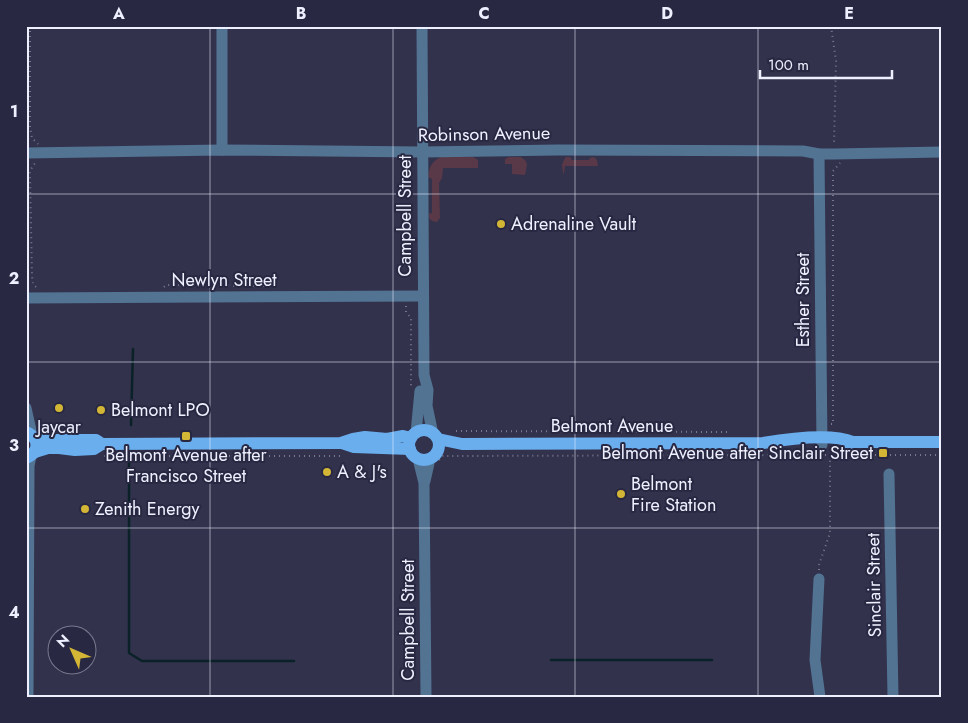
<svg xmlns="http://www.w3.org/2000/svg" width="968" height="723" viewBox="0 0 968 723" font-family="Jost,sans-serif">
	<rect width="100%" height="100%" fill="#32324d"/>
	<!-- green -->
	<g fill="#593947">
		<path d="M441,157H473L478,160V168H443L442,178L439,183L440,218L437,222C432,222 428,219 429,214L432,213V179L428,177C429,167 432,161 441,157Z"/>
		<path d="M509,157H521L526,161L527,165L525,175L512,174V164H505V159Z"/>
		<path d="M566,157H570L572,160H589L590,158L594,157L597,160L598,166H565L564,173L563,174L562,164L565,158Z"/>
	</g>
	<g fill="none" stroke-linecap="round" stroke-linejoin="round">
		<!-- stream -->
		<g stroke="#0a2227" stroke-width="2.5">
			<path d="M131,425L133,349"/>
			<path d="M129,457V653L142,661H294"/>
			<path d="M551,660H712"/>
		</g>
		<!-- path -->
		<g stroke="#78788f" stroke-width="2" stroke-dasharray="1 4" stroke-linecap="butt">
			<path d="M30,26V127L32,138L38,144"/>
			<path d="M831,26L836,61L834,144"/>
			<path d="M36,287L33,284L32,276L30,173L32,167L36,162"/>
			<path d="M164,287L166,285L271,286"/>
			<path d="M406,306V312L411,318V387"/>
			<path d="M831,424H833V171L840,163"/>
			<path d="M456,431L728,432"/>
			<path d="M825,455H845"/>
			<path d="M850,455H942"/>
			<path d="M104,456H344"/>
			<path d="M439,460L443,456H448L820,455"/>
			<path d="M819,570V565L830,533V460L833,455V448"/>
		</g>
		<!-- minor -->
		<g stroke="#527392" stroke-width="11">
			<path d="M222,26V150"/>
			<path d="M422,26L424,375L428,390L427,406L433,434"/>
			<path d="M26,153L222,150L422,152L558,150L803,151L819,154H834L942,152"/>
			<path d="M819,154L822,445"/>
			<path d="M26,298L423,296"/>
			<path d="M26,408L32,435"/>
			<path d="M416,433L420,391"/>
			<path d="M418,459L424,483L426,697"/>
			<path d="M889,474L893,697"/>
			<path d="M425,481L430,459"/>
			<path d="M819,579L815,660L820,697"/>
			<path d="M28,697L29,466L31,456"/>
		</g>
		<!-- major -->
		<g stroke="#6aaeee" stroke-width="12">
			<circle cx="424" cy="445" r="15"/>
			<path d="M26,432C40,438 40,452 26,458"/>
			<path d="M35,439L51,440H96L102,444"/>
			<path d="M438,439L462,444L763,443C787,439 831,433 853,442"/>
			<path d="M342,443L354,447L410,449"/>
			<path d="M847,444L853,442H942"/>
			<path d="M35,452L48,448H59L75,450L94,449L102,444L341,443L353,439L365,437L387,439L403,436L411,438"/>
		</g>
	</g>
	<!-- grid -->
	<path fill="none" stroke="#eff0ff" stroke-width="1" stroke-opacity="0.55" d="M210,26V697M393,26V697M575,26V697M758,26V697M26,194H942M26,362H942M26,528H942"/>
	<!-- markers -->
	<g fill="#d3b635" stroke="#282842" stroke-width="2">
		<circle cx="501" cy="224" r="5"/>
		<circle cx="59" cy="408" r="5"/>
		<circle cx="101" cy="410" r="5"/>
		<rect x="181" y="431" width="10" height="10" rx="2.5"/>
		<rect x="878" y="448" width="10" height="10" rx="2.5"/>
		<circle cx="327" cy="472" r="5"/>
		<circle cx="621" cy="494" r="5"/>
		<circle cx="85" cy="509" r="5"/>
	</g>
	<g text-anchor="middle" stroke-width="4" stroke-linejoin="round" paint-order="stroke">
		<!-- street labels -->
		<g font-size="18" fill="#eff0ff" stroke="#282842">
			<text transform="translate(484 134) rotate(-1)" y="6">Robinson Avenue</text>
			<text transform="translate(405 216) rotate(-90)" y="6">Campbell Street</text>
			<text x="224" y="286">Newlyn Street</text>
			<text transform="translate(803 300) rotate(-90)" y="6">Esther Street</text>
			<text x="612" y="432">Belmont Avenue</text>
			<text transform="translate(874 585) rotate(-91)" y="6">Sinclair Street</text>
			<text transform="translate(408 620) rotate(-90)" y="6">Campbell Street</text>
		</g>
		<!-- poi labels -->
		<g font-size="18" fill="#eff0ff" stroke="#282842" text-anchor="start">
			<text x="511" y="230">Adrenaline Vault</text>
			<text x="111" y="416">Belmont LPO</text>
			<text x="59" y="433" text-anchor="middle">Jaycar</text>
			<text x="873" y="459" text-anchor="end">Belmont Avenue after Sinclair Street</text>
			<text x="186" y="461" text-anchor="middle">Belmont Avenue after<tspan x="186" dy="21">Francisco Street</tspan></text>
			<text x="337" y="478">A &amp; J's</text>
			<text x="631" y="490">Belmont<tspan x="631" dy="21">Fire Station</tspan></text>
			<text x="95" y="515">Zenith Energy</text>
		</g>
	</g>
	<!-- border -->
	<rect width="968" height="723" fill="none" stroke="#282842" stroke-width="55"/>
	<!-- north arrow -->
	<g transform="translate(72 650) rotate(315)"><circle r="24" fill="#282842" stroke="#78788e"/>
	<path d="M0-4L9 19L0 12L-9 19Z" fill="#d3b635"/>
	<text y="-8" font-size="14" font-weight="bold" text-anchor="middle" fill="#eff0ff">N</text>
	</g>
	<!-- scale -->
	<path d="M760 70v8h132v-8" fill="none" stroke="#eff0ff" stroke-width="2.5"/>
	<text x="768" y="70" font-size="15" fill="#eff0ff" stroke="#282842" stroke-width="4" paint-order="stroke">100 m</text>
	<rect x="28" y="28" width="912" height="668" fill="none" stroke="#eff0ff" stroke-width="2"/>
	<g font-size="16" text-anchor="middle" font-weight="bold" fill="#eff0ff">
		<text x="119" y="19">A</text>
		<text x="301" y="19">B</text>
		<text x="484" y="19">C</text>
		<text x="667" y="19">D</text>
		<text x="849" y="19">E</text>
		<text x="14" y="117">1</text>
		<text x="14" y="284">2</text>
		<text x="14" y="451">3</text>
		<text x="14" y="618">4</text>
	</g>
</svg>
